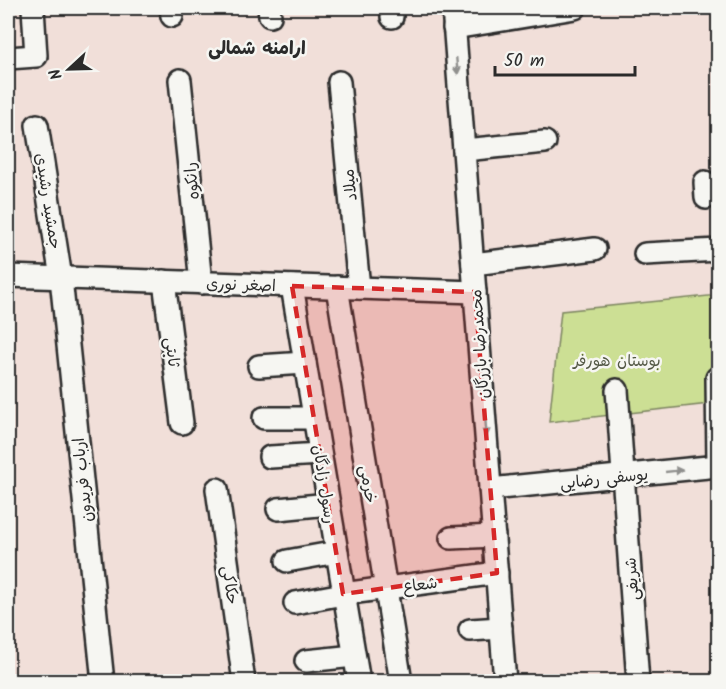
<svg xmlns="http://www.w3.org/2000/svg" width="726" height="689" viewBox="0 0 726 689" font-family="Kalam,'Playpen Sans Arabic',sans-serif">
	<rect width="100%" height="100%" fill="#f1dfd9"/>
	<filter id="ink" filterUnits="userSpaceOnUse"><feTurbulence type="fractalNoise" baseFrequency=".0167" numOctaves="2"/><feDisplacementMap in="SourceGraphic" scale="12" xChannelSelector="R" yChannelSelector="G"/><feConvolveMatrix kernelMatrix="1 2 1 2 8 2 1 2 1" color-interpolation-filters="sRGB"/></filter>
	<g filter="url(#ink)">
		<!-- green -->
		<path fill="#ccdf94" stroke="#7c8560" stroke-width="1.5" d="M718,295V403L549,422L561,311Z"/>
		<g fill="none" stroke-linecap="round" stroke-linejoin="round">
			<!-- minor casing -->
			<g stroke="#2b2b2b" stroke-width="26">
				<g id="minor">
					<path d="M171,8L172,16"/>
					<path d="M269,8L270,16"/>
					<path d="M392,8V17"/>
					<path d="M453,8L505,682"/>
					<path d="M454,28L575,8"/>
					<path d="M8,58L36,56L33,8"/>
					<path d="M180,80L201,283"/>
					<path d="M339,82L359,288"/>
					<path d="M37,125L61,278L103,682"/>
					<path d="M464,150L545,142"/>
					<path d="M705,182L706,198"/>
					<path d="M645,254L718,250"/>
					<path d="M473,264L595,249"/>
					<path d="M8,276L475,292"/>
					<path d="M164,281L182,423"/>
					<path d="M292,286L359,682"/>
					<path d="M337,287L401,682"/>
					<path d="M259,366L305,363"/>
					<path d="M617,390L638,682"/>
					<path d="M264,418H314"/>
					<path d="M270,457L320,454"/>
					<path d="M217,489L244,682"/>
					<path d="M490,489L718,466L717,378"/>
					<path d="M278,509L329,504"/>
					<path d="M451,538L494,536"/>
					<path d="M287,561L337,552"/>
					<path d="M295,603L343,594L497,573"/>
					<path d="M470,630L501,628"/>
					<path d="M306,661L354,656"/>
				</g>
			</g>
			<!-- minor -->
			<use href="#minor" stroke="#f6f6f2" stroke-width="21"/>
		</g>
		<!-- one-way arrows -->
		<defs><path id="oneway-solid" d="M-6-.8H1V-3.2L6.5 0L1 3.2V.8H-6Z" transform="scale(1.5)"/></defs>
		<g fill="#90908e">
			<use href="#oneway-solid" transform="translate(457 66) rotate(85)"/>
			<use href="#oneway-solid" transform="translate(486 428) rotate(86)"/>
			<use href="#oneway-solid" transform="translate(674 471) rotate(-6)"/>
		</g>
	</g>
	<!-- marked area -->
	<path fill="#d62828" fill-opacity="0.2" stroke="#d62828" stroke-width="4.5" stroke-dasharray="12 8" stroke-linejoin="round" d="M292,286L475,292L497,573L343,594Z"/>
	<g text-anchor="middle" stroke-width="5" stroke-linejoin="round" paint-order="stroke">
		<!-- street labels -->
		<g font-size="16" fill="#2b2b2b" stroke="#f6f6f2">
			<text transform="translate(191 181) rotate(-96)" y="6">رانکوه</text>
			<text transform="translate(349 185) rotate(-96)" y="6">میلاد</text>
			<text transform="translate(49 201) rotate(81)" y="6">جمشید رشیدی</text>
			<text transform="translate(241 284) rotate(2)" y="6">اصغر نوری</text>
			<text transform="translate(479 344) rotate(-94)" y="6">محمدرضا بازرگان</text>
			<text transform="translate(173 352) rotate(83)" y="6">ثابتی</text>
			<text transform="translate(604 478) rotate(-6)" y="6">یوسفی رضایی</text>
			<text transform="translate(82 480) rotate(-96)" y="6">ارباب فریدون</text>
			<text transform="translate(325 484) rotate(81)" y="6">رسول زادگان</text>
			<text transform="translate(369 484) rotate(81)" y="6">خرمی</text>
			<text transform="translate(631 579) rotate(-94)" y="6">شریفی</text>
			<text transform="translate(420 584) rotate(-8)" y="6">شعاع</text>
			<text transform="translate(231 585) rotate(82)" y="6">حکاکی</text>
		</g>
		<!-- park labels -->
		<g font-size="16" fill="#535845" stroke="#f6f6f2">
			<text x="617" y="366">بوستان هورفر</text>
		</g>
		<!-- neighbourhood labels -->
		<g font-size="18" font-weight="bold" fill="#2b2b2b" stroke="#f6f6f2">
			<text x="257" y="54">ارامنه شمالی</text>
		</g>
	</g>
	<!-- margin -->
	<rect width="726" height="689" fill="none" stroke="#f6f6f2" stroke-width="30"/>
	<rect x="15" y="15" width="696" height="659" fill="none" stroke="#2b2b2b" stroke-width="2" filter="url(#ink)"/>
	<!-- north arrow -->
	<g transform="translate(69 69) rotate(248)" stroke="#f6f6f2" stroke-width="4.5" paint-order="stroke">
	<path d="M0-4.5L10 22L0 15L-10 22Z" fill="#2b2b2b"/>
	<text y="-9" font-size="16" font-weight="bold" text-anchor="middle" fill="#2b2b2b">N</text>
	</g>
	<!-- scale -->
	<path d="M495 66v9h140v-9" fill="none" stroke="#2b2b2b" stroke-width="3"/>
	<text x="504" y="66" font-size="18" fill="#2b2b2b" stroke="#f6f6f2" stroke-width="4.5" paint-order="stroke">50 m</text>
</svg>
